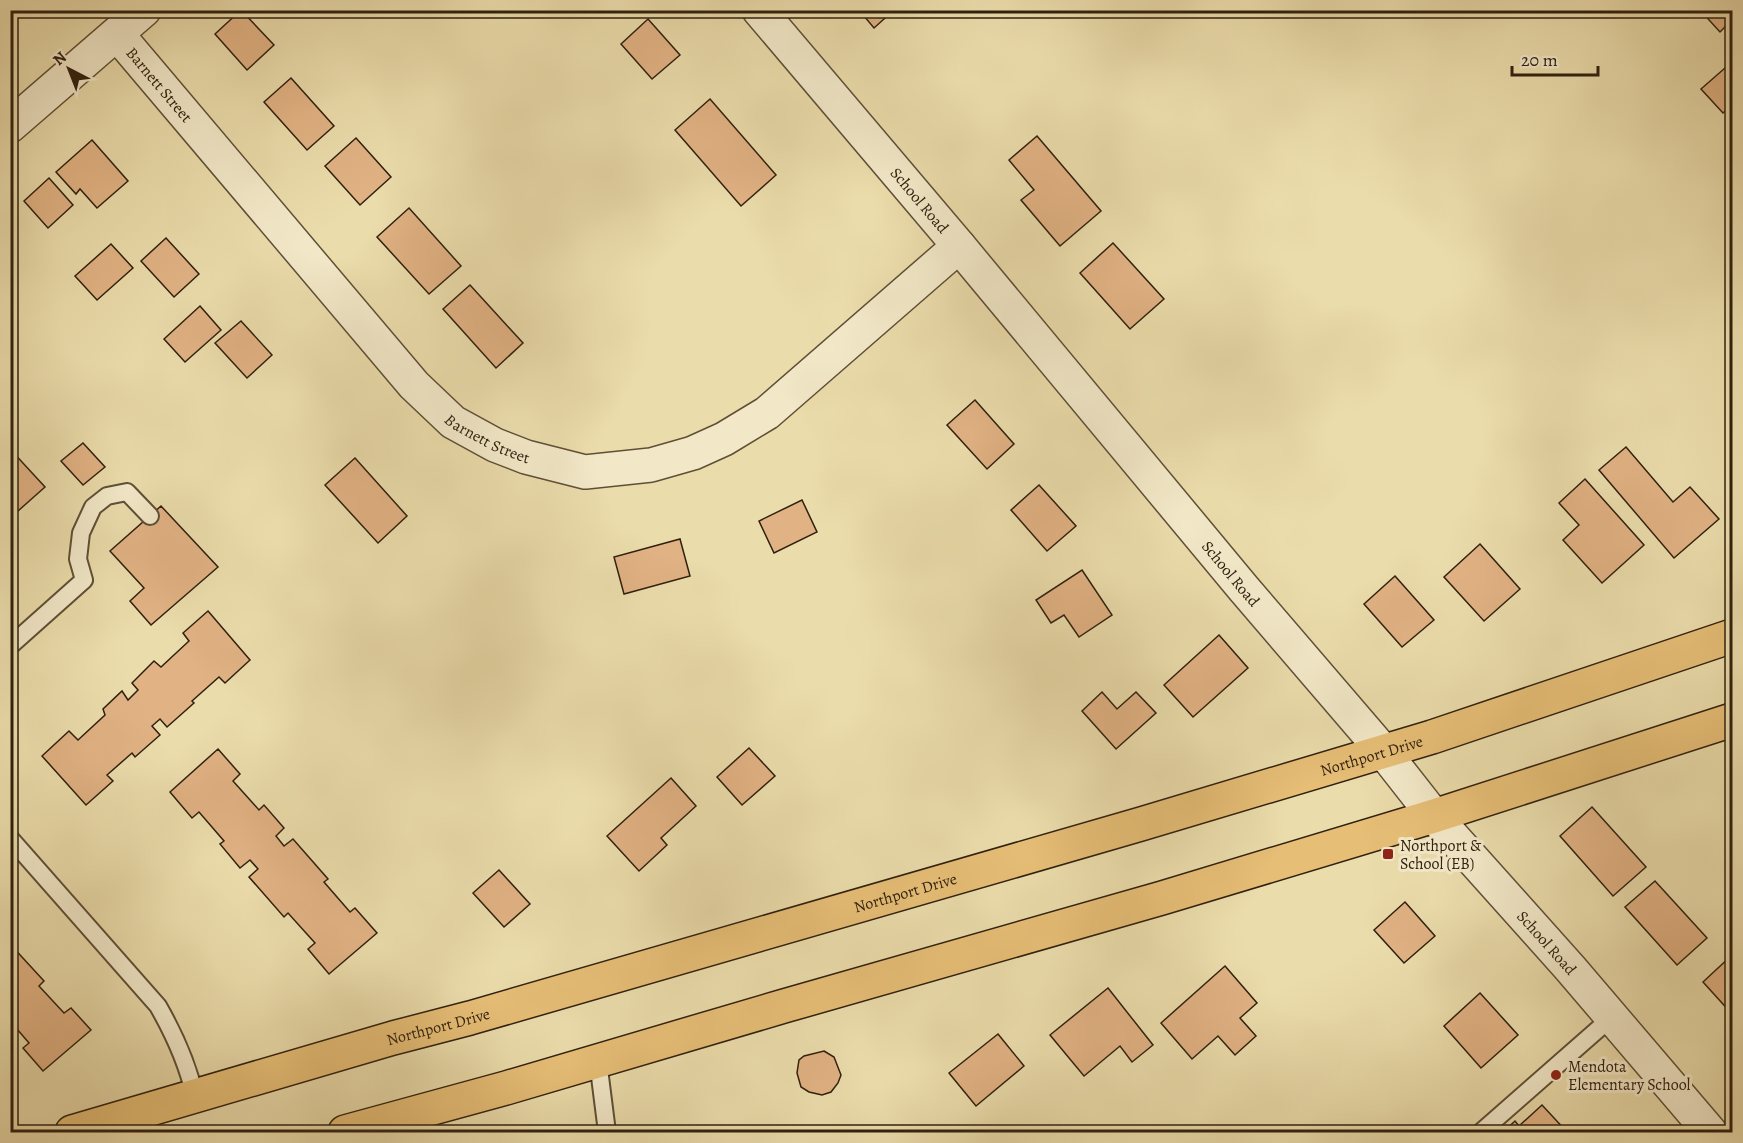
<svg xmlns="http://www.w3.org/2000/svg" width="1743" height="1143" viewBox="0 0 1743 1143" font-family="Alegreya,serif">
	<rect width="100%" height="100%" fill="#ebdcab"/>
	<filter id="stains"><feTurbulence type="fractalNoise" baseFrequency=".00333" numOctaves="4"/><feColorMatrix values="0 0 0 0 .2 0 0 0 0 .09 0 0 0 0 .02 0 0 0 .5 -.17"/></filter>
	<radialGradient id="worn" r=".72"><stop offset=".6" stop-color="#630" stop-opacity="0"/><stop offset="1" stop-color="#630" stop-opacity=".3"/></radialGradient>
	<!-- building -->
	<g fill="#e1b283" stroke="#2f200f" stroke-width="1.5">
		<path d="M10,10H25L10,24Z"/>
		<path d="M241,10L274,45L247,70L215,34Z"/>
		<path d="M859,10H894L874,28Z"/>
		<path d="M1700,10H1732V20L1720,32Z"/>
		<path d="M648,19L680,55L652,79L621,44Z"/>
		<path d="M1725,68L1732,76V105L1723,113L1701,89Z"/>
		<path d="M291,78L334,126L307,150L264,102Z"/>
		<path d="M710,99L776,175L741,206L675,130Z"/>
		<path d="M1037,136L1101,211L1060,246L1021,200L1034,190L1009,160Z"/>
		<path d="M356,138L391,177L360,205L325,166Z"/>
		<path d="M92,140L128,181L97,208L80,189L76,194L56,172Z"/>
		<path d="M49,178L73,205L48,228L24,201Z"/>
		<path d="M409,208L461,266L429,294L377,237Z"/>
		<path d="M166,238L199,274L174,297L141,261Z"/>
		<path d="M1113,243L1164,299L1130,329L1080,273Z"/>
		<path d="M111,244L133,268L97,300L75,276Z"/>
		<path d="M470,285L523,343L496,368L443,309Z"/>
		<path d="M200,306L221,330L185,362L164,339Z"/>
		<path d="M241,321L272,355L247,378L215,343Z"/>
		<path d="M975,400L1014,444L987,469L947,425Z"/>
		<path d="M83,443L105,467L83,485L61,461Z"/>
		<path d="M1626,447L1673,502L1690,487L1719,519L1674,558L1599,470Z"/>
		<path d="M10,449L45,487L18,511L10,504Z"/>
		<path d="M355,458L407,516L378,543L325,485Z"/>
		<path d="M1585,479L1644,545L1602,583L1563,540L1579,525L1559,503Z"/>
		<path d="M1039,485L1076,526L1047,551L1011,510Z"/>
		<path d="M802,500L817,532L774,553L759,521Z"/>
		<path d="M161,506L218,567L151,625L130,601L144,588L110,551Z"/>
		<path d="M680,539L690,576L624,594L614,557Z"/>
		<path d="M1480,544L1520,589L1484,621L1444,577Z"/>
		<path d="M1082,570L1112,615L1079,637L1064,615L1051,623L1036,600Z"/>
		<path d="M1395,576L1434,620L1402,647L1364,604Z"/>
		<path d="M208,611L250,660L225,683L219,677L192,701L194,703L167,727L160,719L152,726L160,735L135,757L132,753L107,775L113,781L86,805L42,756L69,731L78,740L105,715L103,709L122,691L128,700L138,690L132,683L154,661L161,667L189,641L183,633Z"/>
		<path d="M1219,635L1248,668L1193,717L1164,685Z"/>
		<path d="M1102,692L1117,709L1136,692L1156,713L1116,749L1082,711Z"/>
		<path d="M749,748L775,776L742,805L717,777Z"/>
		<path d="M218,749L240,774L233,781L259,810L264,805L284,828L276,836L284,846L293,839L328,879L324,882L350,912L355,908L377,933L329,974L308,949L315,943L288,913L284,917L249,877L258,869L250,860L240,868L220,844L224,841L199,812L192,818L170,792Z"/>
		<path d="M671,778L696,806L661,838L667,845L639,871L607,836Z"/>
		<path d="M1592,807L1646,867L1613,896L1560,836Z"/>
		<path d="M499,870L530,904L504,927L473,893Z"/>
		<path d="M1655,881L1707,938L1677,965L1625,907Z"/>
		<path d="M1405,902L1435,936L1404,963L1374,930Z"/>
		<path d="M10,944L44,981L39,986L64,1013L71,1008L91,1030L43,1071L23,1048L29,1043L10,1021Z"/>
		<path d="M1732,955V1014L1703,982Z"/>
		<path d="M1225,966L1257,1003L1240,1018L1256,1036L1235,1055L1218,1036L1192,1059L1161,1023Z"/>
		<path d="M1108,988L1153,1045L1132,1062L1120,1046L1084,1076L1050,1035Z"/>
		<path d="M1480,993L1518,1035L1481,1068L1444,1026Z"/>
		<path d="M998,1034L1024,1066L976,1106L949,1073Z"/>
		<path d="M824,1051L834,1057L841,1075L838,1083L831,1092L822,1095L809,1092L801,1087L797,1073L799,1060L804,1056Z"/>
		<path d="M1542,1105L1567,1132H1503L1515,1121L1519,1126Z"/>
	</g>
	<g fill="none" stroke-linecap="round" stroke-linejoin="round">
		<!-- lane casing -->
		<g stroke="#5e4f36" stroke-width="20">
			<g id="lane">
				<path d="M10,646L84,580L78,559L81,533L93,507L107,496L127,492L150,516"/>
				<path d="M10,838L158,1006C174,1034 188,1065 195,1097"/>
				<path d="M598,1061L607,1132"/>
				<path d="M1481,1132L1612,1017"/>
			</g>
		</g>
		<!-- street casing -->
		<g stroke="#5e4f36" stroke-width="36">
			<g id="street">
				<path id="s1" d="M759,10L959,246L1244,589L1383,751L1434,816L1570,968L1710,1132"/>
				<path id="s2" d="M117,34L414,385L453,422L495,445L526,457L585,472L651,465L693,453L724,439L767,413L959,246"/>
				<path d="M10,126L144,10"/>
			</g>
		</g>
		<!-- primary casing -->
		<g stroke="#2f200f" stroke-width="36">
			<g id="primary">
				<path id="s3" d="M72,1132L393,1038L470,1018L1141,824L1432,737L1732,636"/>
				<path d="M345,1132L506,1088L784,1006L1162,898L1434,816L1732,720"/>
			</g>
		</g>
		<!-- lane -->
		<use href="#lane" stroke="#f2e8c8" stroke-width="16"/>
		<!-- street -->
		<use href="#street" stroke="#f2e8c8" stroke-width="33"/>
		<!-- primary -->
		<use href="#primary" stroke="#e6be76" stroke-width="33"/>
	</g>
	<!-- markers -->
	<g fill="#8f2418" stroke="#f2e8c8" stroke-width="2">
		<rect x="1382" y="848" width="12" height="12" rx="3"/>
		<circle cx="1556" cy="1075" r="6"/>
	</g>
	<g text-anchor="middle" stroke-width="6" stroke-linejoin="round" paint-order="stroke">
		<!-- street labels -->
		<g font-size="16" fill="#2f200f" stroke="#f2e8c8">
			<text dy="6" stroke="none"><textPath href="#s2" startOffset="66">Barnett Street</textPath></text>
			<text dy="6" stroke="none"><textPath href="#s1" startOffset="249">School Road</textPath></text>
			<text dy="6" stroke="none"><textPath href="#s2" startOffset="552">Barnett Street</textPath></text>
			<text dy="6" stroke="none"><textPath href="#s1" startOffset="735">School Road</textPath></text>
			<text dy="6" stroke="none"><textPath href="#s3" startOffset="1353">Northport Drive</textPath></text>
			<text dy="6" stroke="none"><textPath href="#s3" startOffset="867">Northport Drive</textPath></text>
			<text dy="6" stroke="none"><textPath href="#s1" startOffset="1221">School Road</textPath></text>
			<text dy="6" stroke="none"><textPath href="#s3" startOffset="381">Northport Drive</textPath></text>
		</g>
		<!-- poi labels -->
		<g font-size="16" fill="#2f200f" stroke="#f2e8c8" text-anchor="start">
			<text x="1400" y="851">Northport &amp;<tspan x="1400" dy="18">School (EB)</tspan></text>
			<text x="1568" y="1072">Mendota<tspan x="1568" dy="18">Elementary School</tspan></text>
		</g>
	</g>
	<!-- margin -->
	<rect width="1743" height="1143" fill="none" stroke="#ebdcab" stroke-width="36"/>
	<rect x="12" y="12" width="1719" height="1119" fill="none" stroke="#2f200f" stroke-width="3"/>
	<rect x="18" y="18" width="1707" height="1107" fill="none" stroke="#2f200f" stroke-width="1.5"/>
	<!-- north arrow -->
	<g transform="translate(69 69) rotate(318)" stroke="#f2e8c8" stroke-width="4.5" paint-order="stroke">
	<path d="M0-4.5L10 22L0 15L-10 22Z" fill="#2f200f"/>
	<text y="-9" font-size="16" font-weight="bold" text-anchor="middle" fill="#2f200f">N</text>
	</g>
	<!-- scale -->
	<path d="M1512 66v9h86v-9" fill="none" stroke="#2f200f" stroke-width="3"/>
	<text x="1521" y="66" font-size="18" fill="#2f200f" stroke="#f2e8c8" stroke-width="4.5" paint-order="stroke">20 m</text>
	<rect width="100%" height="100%" filter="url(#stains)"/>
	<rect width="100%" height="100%" fill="url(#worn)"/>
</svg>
